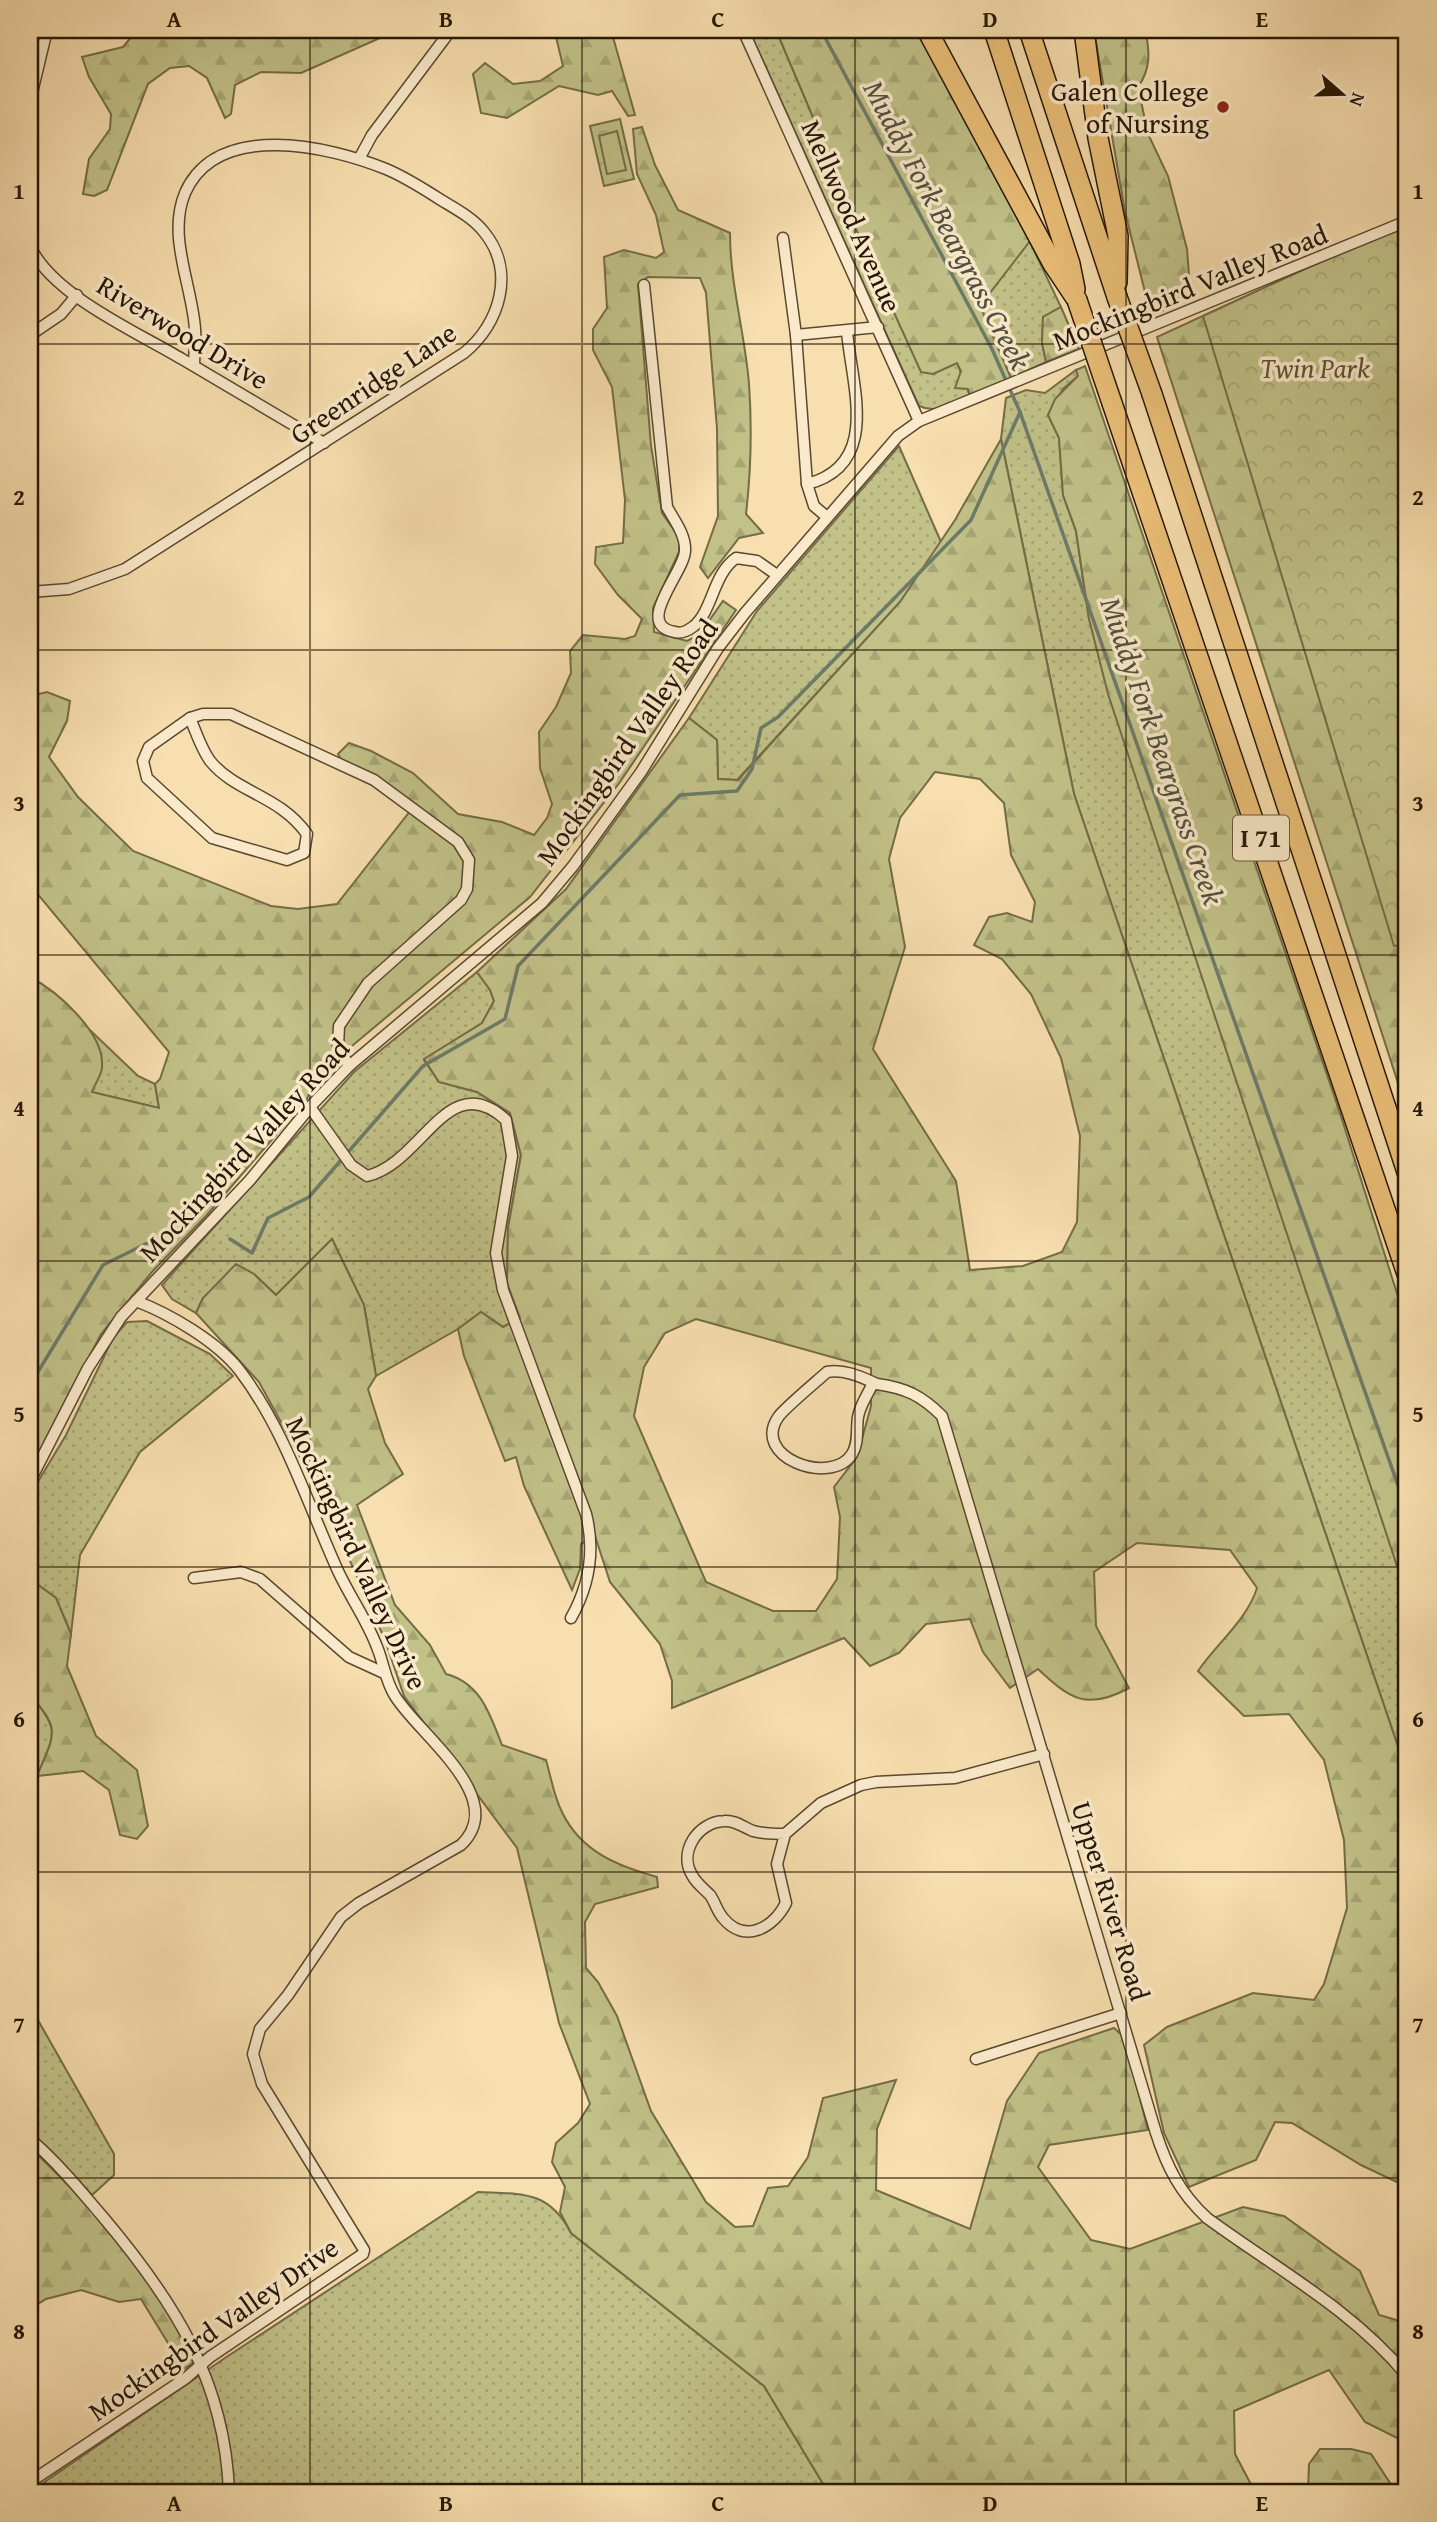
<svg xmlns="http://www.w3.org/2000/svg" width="1437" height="2522" viewBox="0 0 1437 2522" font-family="'Gentium Book Plus',serif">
	<defs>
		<pattern id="grass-dots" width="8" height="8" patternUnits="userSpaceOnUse" patternTransform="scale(1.75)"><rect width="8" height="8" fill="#c1c188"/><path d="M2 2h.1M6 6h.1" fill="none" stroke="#a6a574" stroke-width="1.8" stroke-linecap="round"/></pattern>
		<pattern id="forest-firs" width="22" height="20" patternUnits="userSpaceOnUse" patternTransform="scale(1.75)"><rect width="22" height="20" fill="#c1c188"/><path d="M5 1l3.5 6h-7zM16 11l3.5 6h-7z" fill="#a6a574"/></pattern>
		<pattern id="park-crowns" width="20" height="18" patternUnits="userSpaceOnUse" patternTransform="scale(1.75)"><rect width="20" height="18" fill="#c1c188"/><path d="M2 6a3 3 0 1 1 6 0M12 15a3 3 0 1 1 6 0" fill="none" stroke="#a6a574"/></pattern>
	</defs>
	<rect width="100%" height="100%" fill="#f8dfaf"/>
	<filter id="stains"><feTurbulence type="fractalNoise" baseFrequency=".00286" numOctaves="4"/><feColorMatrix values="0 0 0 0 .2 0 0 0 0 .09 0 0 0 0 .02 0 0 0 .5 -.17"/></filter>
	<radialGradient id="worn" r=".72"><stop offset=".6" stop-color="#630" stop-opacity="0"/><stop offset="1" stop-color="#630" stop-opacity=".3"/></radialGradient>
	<!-- grass -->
	<g fill="url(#grass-dots)" stroke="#746c46" stroke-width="2">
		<path d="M749,30H776L827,150L828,181L842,198L933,374L957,363L970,396C953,404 937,414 919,406Z"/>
		<path d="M1029,240L1061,307L1043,317L1042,343L1046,362L1011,378L980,306Z"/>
		<path d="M1076,370L1078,376L1063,389L1048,415L1059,438L1063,495L1076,531L1089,619L1407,1596V1773L1074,794L1001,439L1006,398L1026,390L1045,393Z"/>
		<path d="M899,446L941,542L900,602L737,780L718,779L717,740L689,718L757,611Z"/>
		<path d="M477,972L490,990L494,1001L482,1023L424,1060L439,1082L477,1092L510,1113L521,1155L508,1228L507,1283L520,1318L503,1327L481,1312L458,1329L376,1376L364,1305L332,1239L276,1295L254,1274L203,1298L196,1313L172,1299L162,1285L354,1072Z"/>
		<path d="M92,1032L138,1076L155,1084L159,1108L91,1092L102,1067Z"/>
		<path d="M147,1321L210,1354L233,1376L140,1452L80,1555L71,1634L56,1598L30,1579V1495L66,1435L113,1338L127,1322Z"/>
		<path d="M30,1695C62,1730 54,1735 37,1776H30Z"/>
		<path d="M30,2006L114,2154V2175L92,2195L50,2150L30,2133Z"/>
		<path d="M478,2192C522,2194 549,2190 571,2233L764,2386L828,2492H30L225,2358Z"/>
	</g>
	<!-- forest -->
	<g fill="url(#forest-firs)" stroke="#746c46" stroke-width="2" fill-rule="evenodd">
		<path d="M137,30H398L301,73L261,72L235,85L231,114L225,118L207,78L189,66L170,68L148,84L107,190L94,196L83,194L89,159L110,129L111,114L89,77L82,57L123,47Z"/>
		<path d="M557,30H611L635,115L628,116L612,91L598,95L559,86L507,118L481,113L473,74L485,63L513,84L540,81L563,66L556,37Z"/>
		<path d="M776,30H919L1030,241L980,306L1011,378L970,396L968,389L955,388L961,371L957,363L933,374L921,372L842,198L828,181L827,150Z"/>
		<path d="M1094,30H1145C1150,51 1151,69 1138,87L1148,134L1168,176L1187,249L1189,275L1184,292L1167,309L1151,316L1125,212Z"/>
		<path d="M642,127L655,165L678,210L730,233C730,285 745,333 749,384C752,427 751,471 746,514L763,533L739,538L708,578L700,567L718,516L717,429L706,293L700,278L648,277L638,284L651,446L662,513L679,537V552L653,608L654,632L687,641L699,635L723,601L736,610L620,782L530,897L334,1061L312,1086L307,1099L206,1216L152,1272L101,1334L30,1470V1165L34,1159L30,1130V977C57,991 105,1033 102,1067C102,1075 94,1085 92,1092L159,1108L155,1084L160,1079L169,1052L30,885V696L47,692L70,701L67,721L49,757L78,797L133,851L271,906L298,909L337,904L414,806L343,763L338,754L349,743L371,751L413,773L458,814L502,822L534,835L547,818L552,804L540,768L539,732L556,707L571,673L570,651L583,635L625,639L635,636L642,619L618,595L595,564L596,547L623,543L625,500L612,387L593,350V329L607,308L604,257L624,250L656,258L664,252L656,215L637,174L633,129Z"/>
		<path d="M1407,222V1111L1157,337Z"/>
		<path d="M1061,307L1079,349L1046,362L1042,343L1043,317Z"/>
		<path d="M1085,366L1339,1110L1407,1325V1596L1108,694L1089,619L1076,531L1063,495L1059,438L1048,415L1055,399L1078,376L1076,370Z"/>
		<path d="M1001,439L1074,794L1407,1773V2187L1361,2165L1292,2123L1275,2122L1256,2160L1189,2187L1164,2133L1144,2045L1167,2027L1253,1993L1314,2000L1324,1984L1347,1908L1344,1840L1324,1760L1289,1714L1244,1716L1198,1671C1217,1643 1247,1620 1257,1588L1230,1550L1137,1543L1094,1572L1096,1626L1129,1688C1087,1711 1070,1699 1038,1669L1010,1688L983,1652L970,1619L926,1624L899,1653L870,1666L844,1638L672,1708V1681L660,1644L610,1582L595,1536L581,1544L580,1569L572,1590L524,1486L516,1457L505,1461L464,1356L458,1329L481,1312L503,1327L520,1318L507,1283L508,1228L521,1155L510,1113L477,1092L439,1082L424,1059L482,1023L494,1001L490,990L477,972L566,889L689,718L717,740L718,779L738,780L900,602L955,520ZM935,772L980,779L1004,803L1011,855L1035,902L1032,922L1007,913L989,917L974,945L1002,959L1031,994L1061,1058L1080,1136L1077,1222L1062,1252L1023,1266L970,1270L956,1181L873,1049L905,947L889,859L900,818ZM696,1319L871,1368V1406L857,1457L834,1487L840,1517L837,1579L816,1611H773L706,1582L634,1416L644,1367L665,1333Z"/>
		<path d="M332,1239L364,1305L376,1376L368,1389L385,1443L403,1474L357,1505L395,1605L430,1645L446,1674C481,1683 490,1715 502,1745L546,1760C551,1777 554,1797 562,1812C581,1852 618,1866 657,1877L658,1887L595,1904L585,1922L586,1968L598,1982L617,2016L651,2111L706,2202L735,2227L753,2226L768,2188L788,2186L808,2157L823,2098L896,2080L877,2129L876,2190L970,2229L1007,2101L1039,2053L1114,2028L1124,2037L1148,2130L1049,2145L1038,2167L1091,2240L1130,2249L1243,2207L1284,2216L1360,2271L1379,2315L1407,2323V2443L1365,2422L1329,2370L1234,2411L1235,2454L1255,2492H828L764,2386L571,2233L560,2212L565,2187L552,2162L556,2143L578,2123L590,2104L559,2023L517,1848L404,1696L385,1640L320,1493L259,1382L196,1313L203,1298L236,1264L254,1274L276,1295Z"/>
		<path d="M30,1579L56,1598L71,1634L67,1666L96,1736L137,1770L148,1826L137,1839L120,1835L109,1790L83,1771L37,1776C54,1735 62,1730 30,1695Z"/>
		<path d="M30,2148C72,2185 186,2309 193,2363L184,2369L141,2299L119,2302L81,2290L46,2299L30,2309Z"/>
		<path d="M1320,2449H1351L1371,2454L1394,2489L1407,2488V2492H1308L1309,2464Z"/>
	</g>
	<!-- park -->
	<g fill="url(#park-crowns)" stroke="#746c46" stroke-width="2">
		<path d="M620,119L634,179L604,186L590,126Z"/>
		<path d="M1407,222V944L1394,946L1203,316Z"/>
	</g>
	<!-- garden -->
	<path fill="#c1c188" stroke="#746c46" stroke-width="2" d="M617,131L626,170L607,174L599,136Z"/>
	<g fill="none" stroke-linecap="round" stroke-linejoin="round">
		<!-- stream -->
		<g stroke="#6d7a69" stroke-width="3.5">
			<path d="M821,30L992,349L1020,412L1407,1511"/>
			<path d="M230,1239L252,1253L268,1218L309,1197L423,1066L505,1019L518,966L680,795L737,791L752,769L761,728L778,717L971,520L1020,412"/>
			<path d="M30,1385L103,1265L174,1230"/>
		</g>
		<!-- street casing -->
		<g stroke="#5a4830" stroke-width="13">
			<g id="street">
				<path d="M743,30L919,421"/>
				<path d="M30,101L47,30"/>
				<path d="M359,159L372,135L451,30"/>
				<path d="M783,238L796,335L807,484L814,506L827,517"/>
				<path d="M30,246C52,295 137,332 182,359C229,387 277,415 324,443"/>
				<path d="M644,285L667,507C674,520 686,535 685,551C684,573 633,625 675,632C681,634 689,630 694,626C713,610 713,574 736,558L757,561L777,575"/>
				<path d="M30,335L61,314L77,295"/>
				<path d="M796,335L878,327"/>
				<path d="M807,484C881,465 852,387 847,332"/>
				<path d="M30,592L69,589L125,569L464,353C500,324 516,271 484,232C473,218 456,209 441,200C424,189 405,177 386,169C329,146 217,120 185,193C167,236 192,285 195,329C196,341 194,354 194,366"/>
				<path d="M190,718L203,714H231L374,780L458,842L469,860L467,889L461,900L368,983L339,1026L338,1046L349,1066"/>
				<path d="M190,718C196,732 202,751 211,762C237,793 279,795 307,834L304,853L287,860L212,838L147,778L143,761L149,747Z"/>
				<path d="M310,1107L351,1165L367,1176C423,1163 448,1066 506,1120L512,1156L496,1253L503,1290L586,1514C595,1550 589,1586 571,1618"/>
				<path d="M873,1383C868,1394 860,1405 858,1417C856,1430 859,1443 852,1454C831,1487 749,1457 779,1416C787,1406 816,1382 827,1372C845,1369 861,1377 877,1384C906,1388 922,1396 942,1416L1156,2133C1167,2167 1180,2193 1207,2218C1275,2268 1353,2310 1407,2376"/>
				<path d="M30,1481L88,1368L121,1317L250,1180L310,1107L349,1066L542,903L573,866L641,772L718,648L745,613L898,436L919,421L1407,221"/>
				<path d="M194,1578L241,1572L260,1579L349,1657L384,1673"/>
				<path d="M785,1834L777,1864L786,1903C774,1927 745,1945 723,1918C717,1911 715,1902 710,1895C704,1889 696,1883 692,1875C678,1852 698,1822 724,1821C735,1820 743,1827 753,1831C763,1834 775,1834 785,1834L821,1803L861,1785L876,1782L955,1778L1044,1754"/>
				<path d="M976,2059L1121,2013"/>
				<path d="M30,2139C57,2162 80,2190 103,2217C173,2300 225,2380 229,2492"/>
				<path d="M30,2482L186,2378L210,2357L363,2254L364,2250L262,2084L253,2054L260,2029L288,1995L341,1917L359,1903L461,1845C510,1798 419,1735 395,1696C385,1680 384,1664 377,1647C367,1620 350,1597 338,1571C308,1505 285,1430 240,1371C218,1342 170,1314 136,1301"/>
			</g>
		</g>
		<!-- highway casing -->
		<g stroke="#261605" stroke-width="22">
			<g id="highway">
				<path d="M927,30L1053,264L1077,300"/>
				<path d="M994,30L1070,264L1075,289"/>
				<path d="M1029,30L1117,297"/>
				<path d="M1084,30L1098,138L1118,236L1117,282"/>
				<path d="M1152,394L1407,1172"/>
				<path d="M1112,403L1407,1274"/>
			</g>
		</g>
		<!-- street -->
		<use href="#street" stroke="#faeacb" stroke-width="10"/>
		<!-- highway -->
		<use href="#highway" stroke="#ecc078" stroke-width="19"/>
		<!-- highway-bridge casing -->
		<g stroke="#261605" stroke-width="22" stroke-linecap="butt">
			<g id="highway-bridge">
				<path d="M1117,297L1152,394"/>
				<path d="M1077,300L1112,403"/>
			</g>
		</g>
		<!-- highway-bridge -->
		<use href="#highway-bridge" stroke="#ecc078" stroke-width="19"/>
	</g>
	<!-- grid -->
	<path fill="none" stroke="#261605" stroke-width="2" stroke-opacity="0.55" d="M310,30V2492M582,30V2492M855,30V2492M1126,30V2492M30,344H1407M30,650H1407M30,955H1407M30,1261H1407M30,1567H1407M30,1872H1407M30,2178H1407"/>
	<!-- markers -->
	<circle fill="#8f2418" stroke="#faeacb" stroke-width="2.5" cx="1223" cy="107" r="7"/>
	<g text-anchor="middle" stroke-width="7" stroke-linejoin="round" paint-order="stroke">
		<!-- shield labels -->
		<rect fill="#faeacb" stroke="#665640" stroke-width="2" x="1233" y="815.5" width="56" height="45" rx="5"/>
		<g font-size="26" font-weight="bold" fill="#261605">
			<text x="1261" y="847">I 71</text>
		</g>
		<!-- poi labels -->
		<g font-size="28" fill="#261605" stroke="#faeacb" text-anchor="end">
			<text x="1209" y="101">Galen College<tspan x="1209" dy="32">of Nursing</tspan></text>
		</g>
		<!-- street labels -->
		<g font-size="28" fill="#261605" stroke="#faeacb">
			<text transform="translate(852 216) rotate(66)" y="10">Mellwood Avenue</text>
			<text transform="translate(1190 287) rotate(-22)" y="10">Mockingbird Valley Road</text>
			<text transform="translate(183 332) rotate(31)" y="10">Riverwood Drive</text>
			<text transform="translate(373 383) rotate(-34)" y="10">Greenridge Lane</text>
			<text transform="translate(627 742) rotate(-55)" y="10">Mockingbird Valley Road</text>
			<text transform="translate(244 1150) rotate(-47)" y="10">Mockingbird Valley Road</text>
			<text transform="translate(357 1553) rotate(65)" y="10">Mockingbird Valley Drive</text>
			<text transform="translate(1111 1901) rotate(73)" y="10">Upper River Road</text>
			<text transform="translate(213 2329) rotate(-35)" y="10">Mockingbird Valley Drive</text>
		</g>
		<!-- park labels -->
		<g font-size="28" font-style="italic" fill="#5c5233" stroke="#faeacb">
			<text x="1315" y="378">Twin Park</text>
		</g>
		<!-- water labels -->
		<g font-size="30" font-style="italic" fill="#50503f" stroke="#faeacb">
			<text transform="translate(947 225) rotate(62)" y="10">Muddy Fork Beargrass Creek</text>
			<text transform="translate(1162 751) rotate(71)" y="10">Muddy Fork Beargrass Creek</text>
		</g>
	</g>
	<!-- margin -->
	<rect width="1437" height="2522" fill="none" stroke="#f8dfaf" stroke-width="77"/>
	<!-- north arrow -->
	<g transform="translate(1342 94) rotate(110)" stroke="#faeacb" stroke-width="5" paint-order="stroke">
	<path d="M0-5L12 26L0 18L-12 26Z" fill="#261605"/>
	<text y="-10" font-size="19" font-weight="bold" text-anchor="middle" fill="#261605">N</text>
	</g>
	<rect x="38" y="38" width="1360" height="2446" fill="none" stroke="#261605" stroke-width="2.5"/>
	<g font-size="23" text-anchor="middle" font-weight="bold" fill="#261605">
		<text x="174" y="27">A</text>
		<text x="446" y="27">B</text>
		<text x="718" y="27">C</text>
		<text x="990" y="27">D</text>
		<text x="1262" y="27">E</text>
		<text x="19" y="199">1</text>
		<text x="1418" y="199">1</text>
		<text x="19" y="505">2</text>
		<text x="1418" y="505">2</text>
		<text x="19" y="811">3</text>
		<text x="1418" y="811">3</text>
		<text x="19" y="1116">4</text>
		<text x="1418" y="1116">4</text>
		<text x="19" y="1422">5</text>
		<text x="1418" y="1422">5</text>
		<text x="19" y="1727">6</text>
		<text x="1418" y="1727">6</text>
		<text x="19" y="2033">7</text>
		<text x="1418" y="2033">7</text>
		<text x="19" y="2339">8</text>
		<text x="1418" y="2339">8</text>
		<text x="174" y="2511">A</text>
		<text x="446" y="2511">B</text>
		<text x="718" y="2511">C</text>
		<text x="990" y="2511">D</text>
		<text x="1262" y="2511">E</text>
	</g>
	<rect width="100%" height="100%" filter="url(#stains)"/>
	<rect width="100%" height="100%" fill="url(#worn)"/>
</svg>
